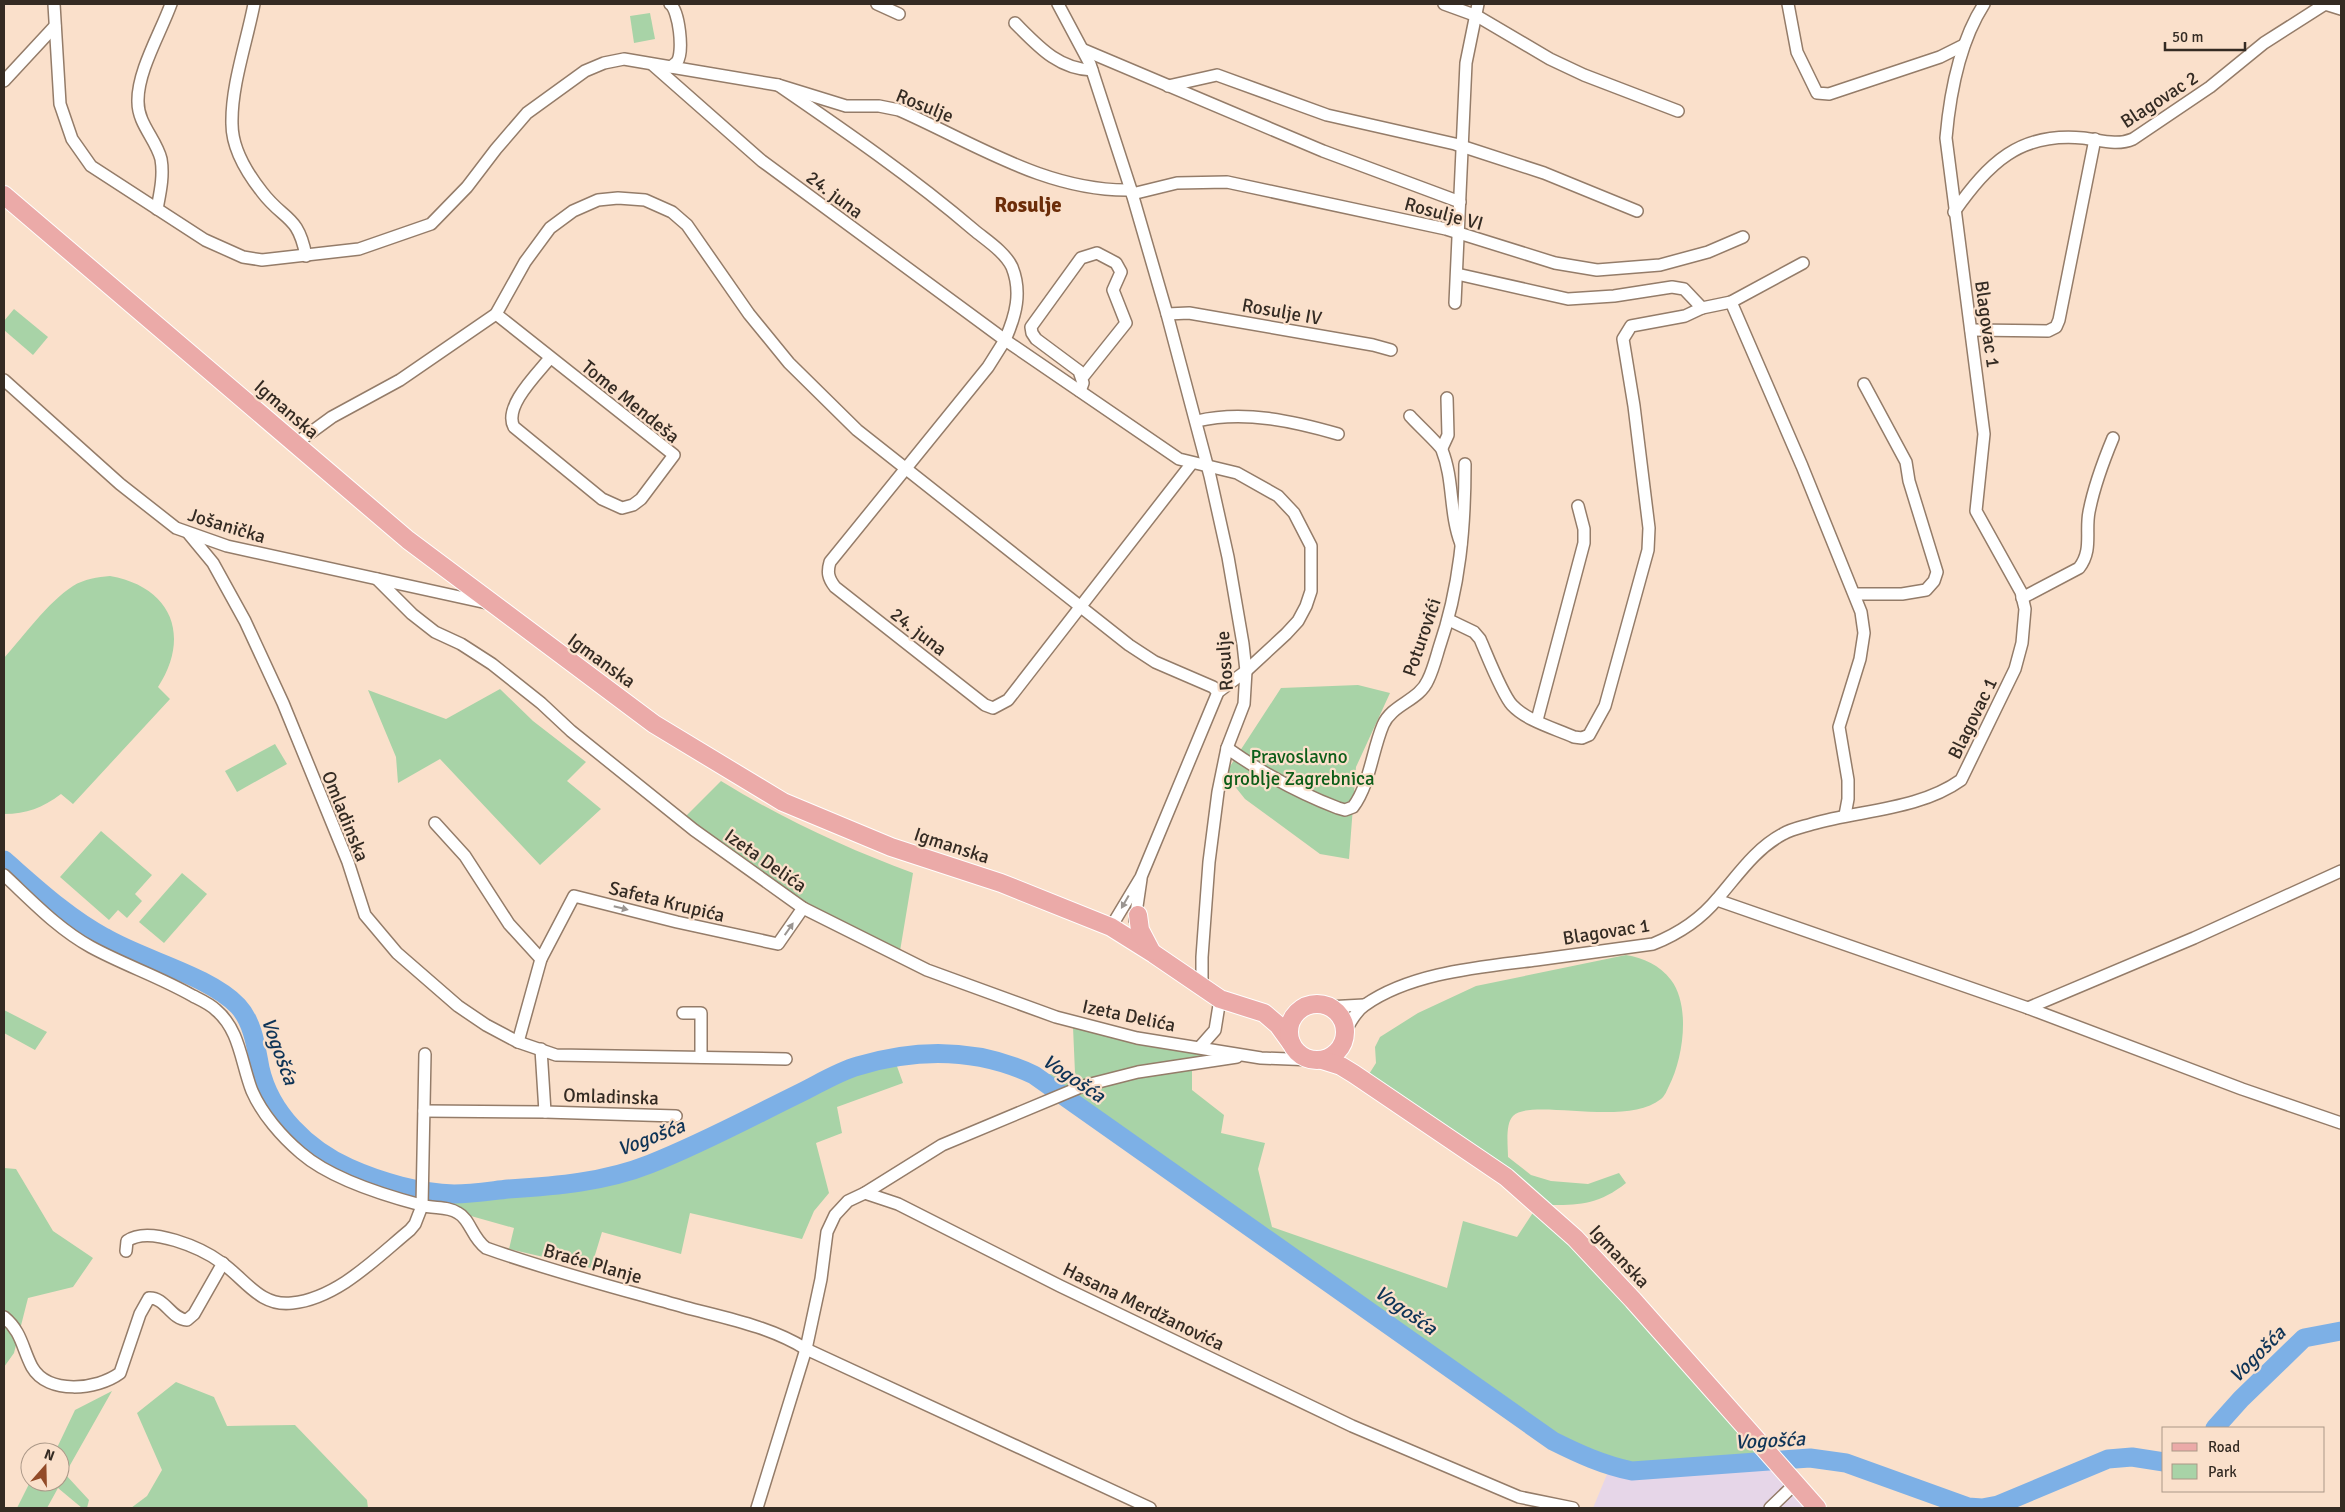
<svg xmlns="http://www.w3.org/2000/svg" width="2345" height="1512" viewBox="0 0 2345 1512" font-family="Signika,sans-serif">
	<rect width="100%" height="100%" fill="#fae0cb"/>
	<!-- commercial -->
	<path fill="#e6d6e8" d="M1774,1461L1817,1508H1593L1610,1467L1632,1471Z"/>
	<!-- green -->
	<g fill="#a8d3a7">
		<path d="M650,13L655,39L634,43L630,16Z"/>
		<path d="M14,309L48,337L33,355L4,330V321Z"/>
		<path d="M110,576C172,587 191,636 158,687L170,699L73,804L61,794C42,808 27,814 4,814V658C24,636 48,602 73,586C84,579 98,577 110,576Z"/>
		<path d="M1358,685L1390,693L1356,767L1349,859L1320,854L1245,799L1225,774L1281,688Z"/>
		<path d="M500,689L533,721L586,762L567,781L601,809L540,865L440,759L398,783L396,757L368,690L446,719Z"/>
		<path d="M275,744L287,764L237,792L225,771Z"/>
		<path d="M721,781C781,818 847,849 913,873L899,957L803,908L684,818Z"/>
		<path d="M101,831L152,875L135,894L142,901L127,918L118,910L109,920L60,877Z"/>
		<path d="M182,873L207,894L164,943L139,922Z"/>
		<path d="M1626,955C1643,958 1660,965 1671,980C1691,1006 1683,1059 1669,1086C1667,1090 1665,1096 1661,1099C1625,1128 1532,1097 1513,1116C1505,1124 1508,1146 1508,1157L1531,1175L1551,1181L1588,1184L1619,1173L1626,1183C1596,1207 1575,1205 1539,1205L1774,1461L1632,1471C1603,1465 1579,1454 1553,1441L1034,1075L1075,1073L1073,1027L1239,1055L1192,1064V1090L1224,1115L1221,1133L1265,1143L1258,1169L1272,1227L1447,1288L1463,1221L1517,1237L1538,1205L1364,1082L1376,1063L1375,1047L1380,1037L1418,1013L1476,986Z"/>
		<path d="M4,1010L47,1032L35,1050L4,1033Z"/>
		<path d="M894,1058L903,1083L837,1107L842,1133L816,1143L829,1193L814,1211L802,1239L690,1213L681,1254L602,1232L591,1268L509,1249L514,1228L361,1185L301,1153L309,1143L347,1167L375,1178L435,1192L454,1194L554,1186L603,1178L648,1165L693,1146L855,1066Z"/>
		<path d="M4,1168L16,1169L53,1231L93,1258L73,1287L28,1298L14,1353L4,1367Z"/>
		<path d="M176,1382L214,1397L227,1426L295,1425L367,1500L368,1508H131L147,1496L162,1470L137,1413Z"/>
		<path d="M112,1391L65,1474L89,1500L87,1508H82L58,1488L47,1508H17L30,1482H60V1452H55L75,1410Z"/>
	</g>
	<g fill="none" stroke-linecap="round" stroke-linejoin="round">
		<!-- river -->
		<g stroke="#7db0e6" stroke-width="19">
			<path d="M4,860C35,887 67,917 104,937C142,960 208,975 238,1006C253,1022 256,1047 260,1068C270,1113 307,1149 349,1168C380,1182 420,1193 454,1194C472,1194 490,1191 508,1189C556,1186 605,1182 650,1164C701,1144 749,1118 798,1094C817,1085 837,1072 858,1066C918,1048 977,1048 1034,1075L1553,1441C1579,1454 1603,1465 1632,1471L1810,1458L1846,1463L1968,1507L1982,1508L1998,1505L2108,1459L2132,1457L2164,1462"/>
			<path d="M2215,1428L2241,1399L2304,1338L2341,1331"/>
		</g>
		<!-- street casing -->
		<g stroke="#947c69" stroke-width="14">
			<g id="street">
				<path d="M54,4L60,104L72,139L91,166L205,240L243,257L262,260L359,249L431,224L467,187L496,149L527,113L585,71L604,63L624,59L671,67C673,65 675,64 677,62C684,52 679,10 670,4"/>
				<path d="M254,4C247,41 231,86 232,124C232,149 247,173 262,192C284,221 298,214 306,256"/>
				<path d="M877,4L899,14"/>
				<path d="M1058,4L1090,64L1131,190L1167,314L1210,476L1228,557L1243,644L1246,671L1244,704L1227,748L1218,792L1209,862L1202,957V988"/>
				<path d="M1444,4L1477,16L1550,59L1584,75L1678,111"/>
				<path d="M1788,4L1797,52L1817,93L1829,94L1940,57L1964,45"/>
				<path d="M1015,23C1038,46 1058,69 1092,70"/>
				<path d="M1084,50L1323,151L1460,202"/>
				<path d="M653,65L762,161L1005,340L988,367L830,562C827,572 828,578 835,587L985,705L993,708L1008,700L1192,463"/>
				<path d="M671,67L778,85L846,106H879L899,110C974,143 1047,192 1131,190"/>
				<path d="M4,81L55,26"/>
				<path d="M778,85C845,131 912,177 974,230C986,240 1005,252 1012,267C1022,292 1016,315 1005,340L1179,459L1237,473L1278,496L1294,513L1311,546V591L1306,606L1298,621L1286,634L1246,671L1218,692L1141,877L1111,927"/>
				<path d="M1168,86L1217,75L1327,115L1455,144L1544,173L1637,211"/>
				<path d="M1132,194L1177,183L1227,182L1446,229L1555,263L1597,270L1660,265L1708,252L1743,237"/>
				<path d="M157,209C160,193 164,176 161,159C156,139 138,124 138,102C137,72 161,32 171,4"/>
				<path d="M1954,212C1989,163 2019,132 2083,138C2100,140 2117,146 2133,139L2210,87L2264,43L2325,4L2341,9"/>
				<path d="M1457,274L1568,299L1614,296L1672,287L1684,289L1702,308L1731,302L1803,263"/>
				<path d="M1731,302L1802,466L1861,612L1864,633L1860,659L1839,727L1848,780V799L1845,815"/>
				<path d="M1455,303L1466,63L1478,4"/>
				<path d="M496,314L674,455L641,499L633,505L622,508L602,499L514,427C503,407 537,374 550,358"/>
				<path d="M1167,314L1189,313L1373,345L1391,350"/>
				<path d="M1971,330L2048,331L2056,327L2059,320L2095,139"/>
				<path d="M4,380L120,484L176,528L227,546L487,603"/>
				<path d="M1080,391L1083,383L1079,371L1036,339L1032,333L1031,327L1081,258L1097,253L1116,263L1121,272L1113,290L1126,323L1082,378"/>
				<path d="M1410,416C1416,423 1440,445 1442,450C1454,480 1449,513 1461,544"/>
				<path d="M1197,421C1244,410 1293,421 1338,434"/>
				<path d="M295,444L332,417L400,380L496,314L525,262L550,228L573,211L598,200L618,198L645,200L672,212L687,225L749,314L789,363L857,430L1129,645L1155,662L1213,687L1218,692"/>
				<path d="M1442,448L1448,435L1447,398"/>
				<path d="M189,534L213,563L245,621L283,703L348,862L365,915L397,953L458,1006L486,1025L518,1042L556,1055L786,1059"/>
				<path d="M377,579L412,614L435,632L461,644L492,664L541,703L571,731L694,830L803,908L927,970L1056,1017L1137,1038L1261,1058L1314,1060"/>
				<path d="M1855,594H1902L1926,590L1934,581L1937,572L1909,481L1906,462L1864,384"/>
				<path d="M2022,598L2079,568C2093,550 2085,532 2089,512C2094,486 2103,462 2113,438"/>
				<path d="M1449,620L1474,632L1480,639C1487,655 1502,694 1512,705C1527,721 1554,728 1574,737L1582,738L1589,735L1605,706L1648,550L1649,528L1634,406L1623,339L1631,326L1685,316L1702,308"/>
				<path d="M1537,720L1584,543V529L1578,506"/>
				<path d="M1227,748C1262,773 1299,793 1338,808L1345,810L1353,807C1370,784 1372,751 1383,725C1392,704 1419,701 1428,680C1433,670 1436,658 1439,648C1460,587 1465,527 1465,464"/>
				<path d="M435,823L465,856L509,924L541,959"/>
				<path d="M4,875C32,901 58,929 91,947C124,965 160,977 193,996C201,1000 210,1004 216,1010C240,1030 241,1063 252,1091C262,1114 282,1137 301,1153C331,1179 383,1195 421,1205C433,1209 448,1206 458,1213C470,1219 472,1238 486,1248C550,1271 617,1288 684,1307C725,1318 769,1326 806,1349L1150,1508"/>
				<path d="M1717,900L2028,1008L2242,1089L2341,1123"/>
				<path d="M1135,920L1141,879"/>
				<path d="M1327,1007L1364,1005"/>
				<path d="M2028,1008L2194,938L2341,871"/>
				<path d="M683,1013H701V1057"/>
				<path d="M1345,1032C1350,1022 1356,1011 1365,1005C1412,972 1482,967 1536,960C1575,955 1614,949 1653,944C1678,934 1701,919 1718,898C1738,875 1755,849 1783,834C1791,829 1802,827 1812,824C1860,810 1919,810 1961,780L2015,669L2022,643L2025,609L2021,592L1976,511L1984,434L1946,138C1950,92 1959,43 1984,4"/>
				<path d="M518,1042L541,959L574,896L677,922L778,944L803,908"/>
				<path d="M1200,1047L1215,1030L1220,999"/>
				<path d="M424,1111L545,1112L541,1049"/>
				<path d="M545,1112L676,1116"/>
				<path d="M865,1193L942,1145L1083,1086L1138,1072L1237,1057"/>
				<path d="M126,1251L127,1241C149,1225 202,1248 222,1263C245,1279 260,1307 292,1303C338,1298 376,1258 410,1230L415,1224L422,1206L425,1054"/>
				<path d="M4,1317C22,1332 22,1348 32,1367C48,1395 97,1390 120,1373L140,1314L149,1298C165,1297 171,1319 187,1320L194,1314L223,1263"/>
				<path d="M757,1508L806,1349L821,1279L827,1232L835,1215L848,1201L865,1193L898,1204L1060,1286L1352,1426L1519,1497L1573,1508"/>
				<path d="M1770,1508L1796,1483"/>
			</g>
		</g>
		<!-- primary casing -->
		<g stroke="#fff" stroke-width="20">
			<g id="primary">
				<path d="M4,195L408,540L654,724L783,802L891,847L1001,883L1111,927L1154,954L1220,999L1264,1013L1278,1025L1291,1043"/>
				<path d="M1138,915L1140,930L1151,951"/>
				<circle cx="1317" cy="1032" r="28"/>
				<path d="M1322,1060L1341,1066L1354,1074L1506,1177L1575,1238L1633,1300L1817,1508"/>
			</g>
		</g>
		<!-- street -->
		<use href="#street" stroke="#fff" stroke-width="11"/>
		<!-- primary -->
		<use href="#primary" stroke="#ebaaa8" stroke-width="18"/>
	</g>
	<!-- one-way arrows -->
	<defs><path id="oneway-solid" d="M-6-.8H1V-3.2L6.5 0L1 3.2V.8H-6Z" transform="scale(1.25)"/></defs>
	<g fill="#9a9591">
		<use href="#oneway-solid" transform="translate(1125 902) rotate(120)"/>
		<use href="#oneway-solid" transform="translate(621 908) rotate(14)"/>
		<use href="#oneway-solid" transform="translate(789 929) rotate(-55)"/>
	</g>
	<g text-anchor="middle" stroke-width="4.5" stroke-linejoin="round" paint-order="stroke">
		<!-- street labels -->
		<g font-size="19" fill="#342b23" stroke="#fae0cb">
			<text transform="translate(2159 99) rotate(-33)" y="7">Blagovac 2</text>
			<text transform="translate(925 105) rotate(22)" y="7">Rosulje</text>
			<text transform="translate(835 194) rotate(37)" y="7">24. juna</text>
			<text transform="translate(1444 213) rotate(15)" y="7">Rosulje VI</text>
			<text transform="translate(1282 311) rotate(10)" y="7">Rosulje IV</text>
			<text transform="translate(1988 324) rotate(82)" y="7">Blagovac 1</text>
			<text transform="translate(631 401) rotate(39)" y="7">Tome Mendeša</text>
			<text transform="translate(287 409) rotate(41)" y="7">Igmanska</text>
			<text transform="translate(227 525) rotate(17)" y="7">Jošanička</text>
			<text transform="translate(919 631) rotate(38)" y="7">24. juna</text>
			<text transform="translate(1421 637) rotate(-71)" y="7">Poturovići</text>
			<text transform="translate(602 660) rotate(36)" y="7">Igmanska</text>
			<text transform="translate(1224 661) rotate(-94)" y="7">Rosulje</text>
			<text transform="translate(1972 718) rotate(-64)" y="7">Blagovac 1</text>
			<text transform="translate(346 816) rotate(68)" y="7">Omladinska</text>
			<text transform="translate(952 845) rotate(18)" y="7">Igmanska</text>
			<text transform="translate(766 860) rotate(35)" y="7">Izeta Delića</text>
			<text transform="translate(667 901) rotate(14)" y="7">Safeta Krupića</text>
			<text transform="translate(1606 931) rotate(-9)" y="7">Blagovac 1</text>
			<text transform="translate(1129 1015) rotate(12)" y="7">Izeta Delića</text>
			<text transform="translate(611 1096) rotate(2)" y="7">Omladinska</text>
			<text transform="translate(1620 1256) rotate(47)" y="7">Igmanska</text>
			<text transform="translate(593 1263) rotate(16)" y="7">Braće Planje</text>
			<text transform="translate(1144 1306) rotate(26)" y="7">Hasana Merdžanovića</text>
		</g>
		<!-- park labels -->
		<g font-size="19" fill="#0c5d18" stroke="#fae0cb">
			<text x="1299" y="763">Pravoslavno<tspan x="1299" dy="22">groblje Zagrebnica</tspan></text>
		</g>
		<!-- water labels -->
		<g font-size="20" font-style="italic" fill="#0e3356" stroke="#fae0cb">
			<text transform="translate(280 1051) rotate(70)" y="7">Vogošća</text>
			<text transform="translate(1074 1078) rotate(34)" y="7">Vogošća</text>
			<text transform="translate(651 1137) rotate(-21)" y="7">Vogošća</text>
			<text transform="translate(1406 1310) rotate(35)" y="7">Vogošća</text>
			<text transform="translate(2257 1354) rotate(-45)" y="7">Vogošća</text>
			<text transform="translate(1770 1440) rotate(-3)" y="7">Vogošća</text>
		</g>
		<!-- quarter labels -->
		<g font-size="21" font-weight="bold" fill="#6c2d09" stroke="#fae0cb">
			<text x="1028" y="212">Rosulje</text>
		</g>
	</g>
	<!-- border -->
	<rect width="2345" height="1512" fill="none" stroke="#342b23" stroke-width="10"/>
	<!-- legend -->
	<rect x="2162" y="1427" width="162" height="65" fill="#fae0cb" stroke="#ab9888"/>
	<rect x="2172" y="1443" width="25" height="8" fill="#ebaaa8" stroke="#ab9888"/>
	<text x="2208" y="1452" font-size="15" fill="#342b23">Road</text>
	<rect x="2172" y="1464" width="25" height="15" fill="#a8d3a7" stroke="#ab9888"/>
	<text x="2208" y="1477" font-size="15" fill="#342b23">Park</text>
	<!-- north arrow -->
	<g transform="translate(45 1467) rotate(20)"><circle r="24" fill="#fae0cb" stroke="#ab9888"/>
	<path d="M0-4L9 19L0 12L-9 19Z" fill="#924b28"/>
	<text y="-8" font-size="14" font-weight="bold" text-anchor="middle" fill="#342b23">N</text>
	</g>
	<!-- scale -->
	<path d="M2165 42v8h80v-8" fill="none" stroke="#342b23" stroke-width="2.5"/>
	<text x="2172" y="42" font-size="15" fill="#342b23" stroke="#fae0cb" stroke-width="4" paint-order="stroke">50 m</text>
</svg>
